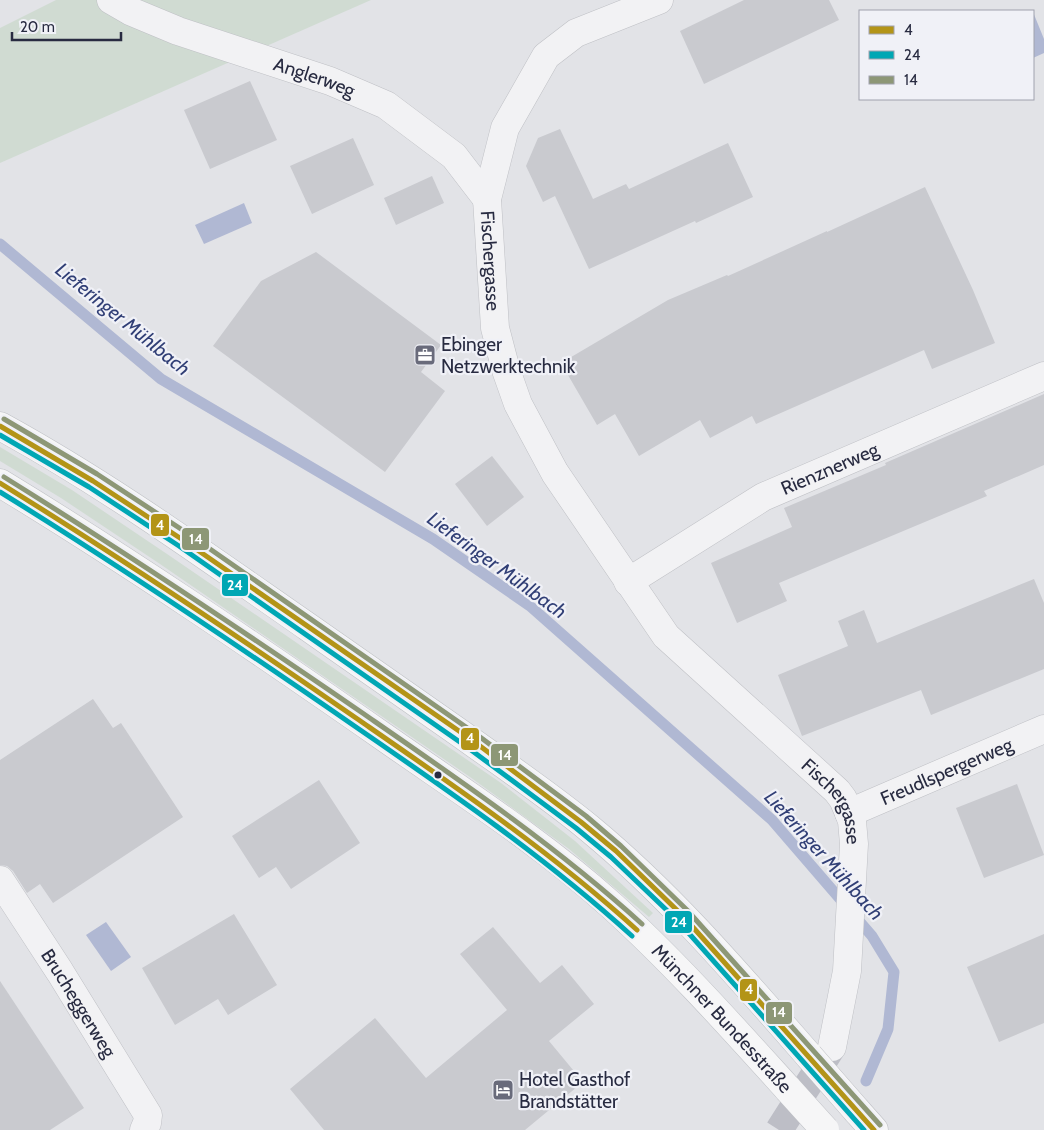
<svg xmlns="http://www.w3.org/2000/svg" width="1044" height="1130" viewBox="0 0 1044 1130" font-family="Cabin,sans-serif">
	<rect width="100%" height="100%" fill="#e2e3e7"/>
	<!-- green -->
	<g fill="#d0dbd2">
		<path d="M56,0H371L0,163V28Z"/>
		<path d="M0,447L72,490L170,556L501,783L575,841L653,913L649,917L569,849L470,777L160,564L61,498L0,461Z"/>
	</g>
	<!-- water -->
	<g fill="#b0b8d3">
		<path d="M1033,12L1044,39V53L1033,58Z"/>
		<path d="M244,203L252,223L204,244L195,225Z"/>
		<path d="M106,922L131,957L111,971L86,935Z"/>
	</g>
	<g fill="none" stroke-linecap="round" stroke-linejoin="round">
		<!-- stream -->
		<path stroke="#b0b8d3" stroke-width="11" d="M0,244L161,379L433,539L530,606L772,820L872,936L894,972L888,1029L866,1081"/>
	</g>
	<!-- building -->
	<g fill="#c9cacf">
		<path d="M744,0H829L839,20L704,84L680,31Z"/>
		<path d="M250,81L277,140L210,169L184,110Z"/>
		<path d="M560,129L593,199L626,184L629,189L728,143L753,197L696,223L695,221L589,269L555,196L543,202L526,166L538,138Z"/>
		<path d="M353,138L374,185L312,214L290,166Z"/>
		<path d="M432,176L444,203L396,225L384,198Z"/>
		<path d="M925,187L973,290L995,343L932,369L924,350L756,424L752,416L710,438L700,420L639,456L615,414L597,425L561,363L668,300L727,275L728,276L827,231V232Z"/>
		<path d="M316,252L441,345L421,372L445,391L385,472L213,346L261,281Z"/>
		<path d="M1044,394V465L984,491L987,496L779,583L787,601L737,623L711,563L792,527L784,508L886,465L885,463Z"/>
		<path d="M492,456L524,497L487,526L455,484Z"/>
		<path d="M1034,579L1044,603V669L931,715L921,690L802,736L778,675L848,646L838,621L864,610L877,643Z"/>
		<path d="M93,699L113,728L121,723L183,817L53,903L40,884L27,893L13,871L7,866L0,865V760Z"/>
		<path d="M319,780L360,843L291,889L276,867L259,878L232,836Z"/>
		<path d="M1017,784L1044,855L984,878L956,808Z"/>
		<path d="M234,914L277,985L228,1015L218,999L175,1025L142,968Z"/>
		<path d="M493,927L540,983L562,965L594,1004L549,1041L583,1082L525,1130H324L290,1089L375,1018L426,1078L507,1010L460,954Z"/>
		<path d="M1044,934V1023L999,1042L967,967Z"/>
		<path d="M0,981L84,1108L50,1130H0Z"/>
	</g>
	<g fill="none" stroke-linecap="round" stroke-linejoin="round">
		<!-- street-tunnel -->
		<path stroke="#bdbec6" stroke-width="28" stroke-dasharray="28 14" stroke-linecap="butt" d="M779,1130L831,1049"/>
		<!-- street casing -->
		<g stroke="#bfc0c5" stroke-width="29">
			<g id="street">
				<path id="s1" d="M111,0L130,11L178,31L330,81L386,105L454,156L487,199"/>
				<path id="s2" d="M659,0L576,33L546,56L505,128L487,199L495,328L506,370L518,404L555,473L666,636L837,791L843,799L849,813L852,821L854,844L847,971L832,1047"/>
				<path id="s3" d="M628,582L763,497L1044,376"/>
				<path id="s4" d="M849,813L1044,729"/>
				<path id="s5" d="M0,880L60,972L148,1115L147,1123L144,1130"/>
			</g>
		</g>
		<!-- primary casing -->
		<g stroke="#bec0c5" stroke-width="29">
			<g id="primary">
				<path d="M0,426C108,485 207,557 308,627C359,663 410,698 461,734C504,765 549,795 590,829C671,896 740,977 809,1056"/>
				<path id="s6" d="M0,483C130,562 256,648 381,735C458,789 540,841 611,905C674,962 731,1026 788,1089"/>
				<path d="M857,1111L874,1130"/>
			</g>
		</g>
		<!-- street -->
		<use href="#street" stroke="#f2f2f4" stroke-width="28"/>
		<!-- primary -->
		<use href="#primary" stroke="#f6f6f7" stroke-width="28"/>
		<!-- primary-bridge casing -->
		<g stroke="#bec0c5" stroke-width="29" stroke-linecap="butt">
			<g id="primary-bridge">
				<path d="M809,1056L857,1111"/>
				<path d="M788,1089L825,1130"/>
			</g>
		</g>
		<!-- primary-bridge -->
		<use href="#primary-bridge" stroke="#f6f6f7" stroke-width="28"/>
		<!-- bus-1 casing -->
		<g stroke="#f0f1f7" stroke-width="9">
			<g id="bus-1">
				<path d="M0,426L93,481L183,540L472,740L581,822L616,851L682,915L874,1130"/>
				<path d="M0,483C121,558 239,637 356,718C453,785 550,851 637,930"/>
			</g>
		</g>
		<!-- bus-2 casing -->
		<g stroke="#f0f1f7" stroke-width="9">
			<g id="bus-2">
				<path d="M0,435L89,487L179,546L467,747L576,828L611,857L677,920L864,1130"/>
				<path d="M0,492C120,566 237,645 353,725C449,791 545,857 632,936"/>
			</g>
		</g>
		<!-- bus-3 casing -->
		<g stroke="#f0f1f7" stroke-width="9">
			<g id="bus-3">
				<path d="M4,419L97,474L187,533L476,734L586,816L621,846L687,910L880,1125"/>
				<path d="M4,477C125,552 243,631 361,712C458,779 555,845 642,924"/>
			</g>
		</g>
		<!-- bus-1 -->
		<use href="#bus-1" stroke="#b39417" stroke-width="5"/>
		<!-- bus-2 -->
		<use href="#bus-2" stroke="#00a7b4" stroke-width="5"/>
		<!-- bus-3 -->
		<use href="#bus-3" stroke="#8d9776" stroke-width="5"/>
	</g>
	<!-- icons -->
	<defs>
		<g id="office-square" transform="scale(1.125)"><rect x="-9" y="-9" width="18" height="18" rx="4" fill="#696b7b" stroke="#f0f1f7"/><path d="M-6-3h4V-5.5h4V-3h4V5H-6ZM-1-4.5V-3h2v-1.5ZM-6 0V1H6V0Z" fill="#fff"/></g>
		<g id="hotel-square" transform="scale(1.125)"><rect x="-9" y="-9" width="18" height="18" rx="4" fill="#696b7b" stroke="#f0f1f7"/><path d="M-6-4.5h1.5V1H6V5H4.5V3h-9V5H-6ZM-4 0a1.8 1.8 0 1 1 3.6 0ZM.5 0V-2.5h3Q6-2.5 6 0Z" fill="#fff"/></g>
	</defs>
	<g fill-rule="evenodd">
		<use href="#office-square" x="425" y="355"/>
		<use href="#hotel-square" x="503" y="1090"/>
	</g>
	<!-- markers -->
	<circle fill="#282b41" stroke="#f0f1f7" stroke-width="2" cx="438" cy="775" r="4.5"/>
	<g text-anchor="middle" stroke-width="4.5" stroke-linejoin="round" paint-order="stroke">
		<!-- street labels -->
		<g font-size="19" fill="#282b41" stroke="#f0f1f7">
			<text dy="7" stroke="none"><textPath href="#s1" startOffset="218">Anglerweg</textPath></text>
			<text dy="7" stroke="none"><textPath href="#s2" startOffset="345">Fischergasse</textPath></text>
			<text dy="7" stroke="none"><textPath href="#s3" startOffset="232">Rienznerweg</textPath></text>
			<text dy="7" stroke="none"><textPath href="#s4" startOffset="106">Freudlspergerweg</textPath></text>
			<text dy="7" stroke="none"><textPath href="#s2" startOffset="1005">Fischergasse</textPath></text>
			<text dy="7" stroke="none"><textPath href="#s5" startOffset="146">Brucheggerweg</textPath></text>
			<text dy="7" stroke="none"><textPath href="#s6" startOffset="902">Münchner Bundesstraße</textPath></text>
		</g>
		<!-- poi labels -->
		<g font-size="19" fill="#282b41" stroke="#f0f1f7" text-anchor="start">
			<text x="441" y="351">Ebinger<tspan x="441" dy="22">Netzwerktechnik</tspan></text>
			<text x="519" y="1086">Hotel Gasthof<tspan x="519" dy="22">Brandstätter</tspan></text>
		</g>
		<!-- water labels -->
		<g font-size="20" font-style="italic" fill="#313f76" stroke="#f0f1f7">
			<text transform="translate(123 319) rotate(39)" y="7">Lieferinger Mühlbach</text>
			<text transform="translate(497 565) rotate(36)" y="7">Lieferinger Mühlbach</text>
			<text transform="translate(824 855) rotate(48)" y="7">Lieferinger Mühlbach</text>
		</g>
	</g>
	<g stroke="#f0f1f7" stroke-width="2">
		<rect x="150" y="513" width="20" height="24" rx="5" fill="#b39417"/>
		<rect x="181" y="527" width="29" height="24" rx="5" fill="#8d9776"/>
		<rect x="221" y="573" width="28" height="24" rx="5" fill="#00a7b4"/>
		<rect x="460" y="727" width="20" height="24" rx="5" fill="#b39417"/>
		<rect x="490" y="743" width="29" height="24" rx="5" fill="#8d9776"/>
		<rect x="664" y="910" width="29" height="24" rx="5" fill="#00a7b4"/>
		<rect x="739" y="978" width="19" height="24" rx="5" fill="#b39417"/>
		<rect x="765" y="1001" width="28" height="24" rx="5" fill="#8d9776"/>
	</g>
	<g font-size="14" text-anchor="middle" font-weight="bold" fill="#fff">
		<text x="160" y="530">4</text>
		<text x="196" y="544">14</text>
		<text x="235" y="590">24</text>
		<text x="470" y="743">4</text>
		<text x="505" y="760">14</text>
		<text x="679" y="927">24</text>
		<text x="749" y="994">4</text>
		<text x="779" y="1017">14</text>
	</g>
	<!-- legend -->
	<rect x="859" y="10" width="175" height="90" fill="#f0f1f7" stroke="#a0a2ae"/>
	<rect x="869" y="26" width="25" height="8" fill="#b39417" stroke="#a0a2ae"/>
	<text x="904" y="35" font-size="15" fill="#282b41">4</text>
	<rect x="869" y="51" width="25" height="8" fill="#00a7b4" stroke="#a0a2ae"/>
	<text x="904" y="60" font-size="15" fill="#282b41">24</text>
	<rect x="869" y="76" width="25" height="8" fill="#8d9776" stroke="#a0a2ae"/>
	<text x="904" y="85" font-size="15" fill="#282b41">14</text>
	<!-- scale -->
	<path d="M12 32v8h109v-8" fill="none" stroke="#282b41" stroke-width="2.5"/>
	<text x="20" y="32" font-size="15" fill="#282b41" stroke="#f0f1f7" stroke-width="4" paint-order="stroke">20 m</text>
</svg>
